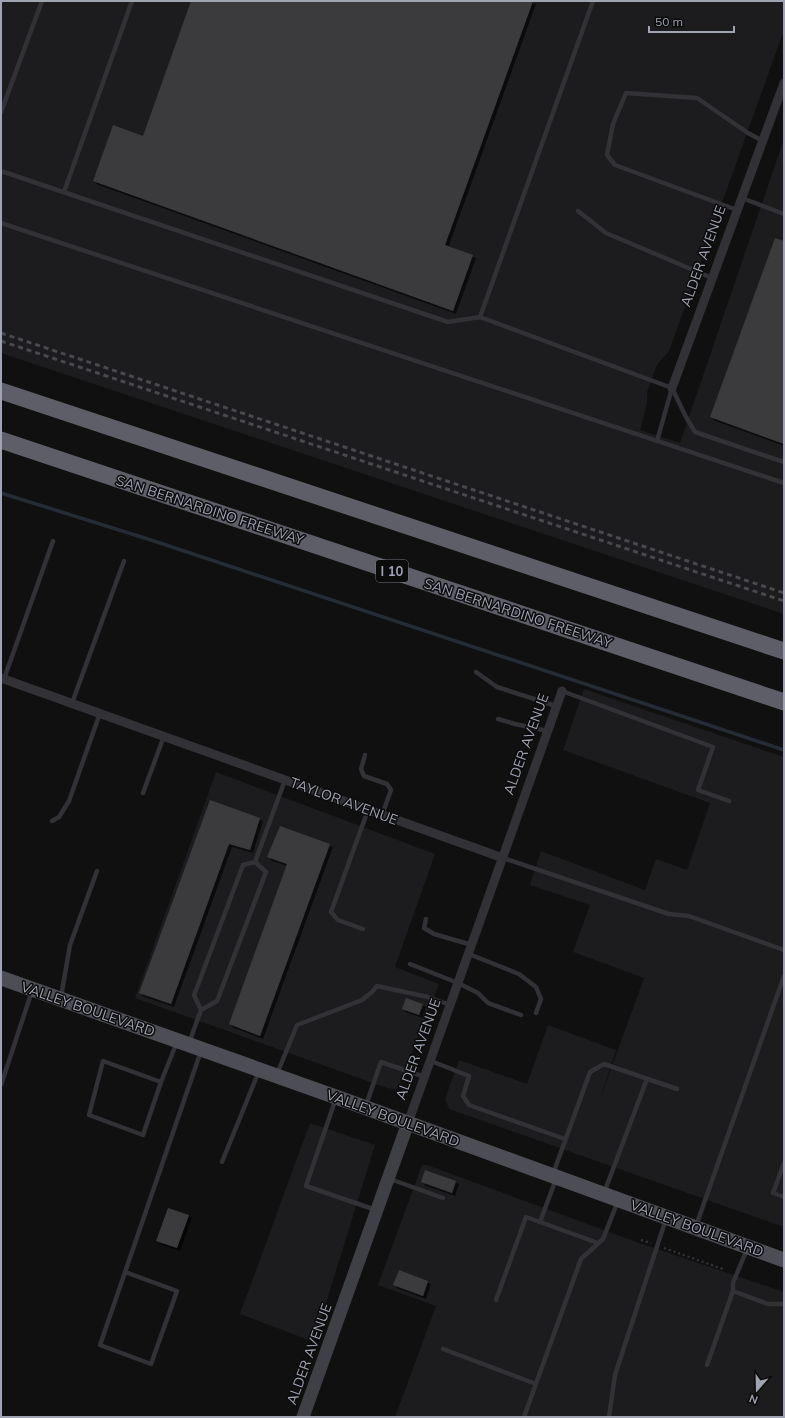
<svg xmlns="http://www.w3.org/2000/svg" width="785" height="1418" viewBox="0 0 785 1418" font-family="Mulish,sans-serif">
	<defs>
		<filter id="shadow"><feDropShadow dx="3" dy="3" stdDeviation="0" flood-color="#0009"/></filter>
	</defs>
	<rect width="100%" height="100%" fill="#101011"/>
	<!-- built -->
	<g fill="#1c1c1e">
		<path d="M1,1H784V30L669,351L657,365L647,392V403L640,430L680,443L784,139V614L1,353Z"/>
		<path d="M584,689L784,757V1227L449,1109L445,1099L459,1060L527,1084L548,1025L616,1050L600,1099L644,978L573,952L590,905L530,885L541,851L645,890L656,859L687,870L710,803L563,750Z"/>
		<path d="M216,772L435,854L395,967L439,984L398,1088L394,1089L387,1088L135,998Z"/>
		<path d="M310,1123L375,1145L314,1342L240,1314Z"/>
		<path d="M422,1165H427L639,1243L784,1292V1411L782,1417H395L436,1306L378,1285Z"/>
	</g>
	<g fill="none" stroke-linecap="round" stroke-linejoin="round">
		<!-- stream -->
		<path stroke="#262c35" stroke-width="3.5" d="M1,493L151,540L784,750"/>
	</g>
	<!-- building -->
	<g fill="#3a3a3e" filter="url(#shadow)">
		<path d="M191,1H533L445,245L473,255L453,311L93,181L113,125L143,136Z"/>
		<path d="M775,238L784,241V444L710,417Z"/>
		<path d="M210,800L260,818L250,850L229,844L171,1004L139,993Z"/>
		<path d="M280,826L330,844L260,1036L229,1024L287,864L267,857Z"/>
		<path d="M406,998L423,1004L419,1015L402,1009Z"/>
		<path d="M425,1170L456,1181L452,1193L421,1182Z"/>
		<path d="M168,1208L189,1215L177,1248L156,1241Z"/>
		<path d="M399,1270L428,1281L423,1296L393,1285Z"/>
	</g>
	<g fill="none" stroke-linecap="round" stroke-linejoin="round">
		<!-- path -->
		<g stroke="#37373d" stroke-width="2" stroke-dasharray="2 3" stroke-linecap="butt">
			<path d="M641,1240L651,1243"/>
			<path d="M664,1248L723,1269"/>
		</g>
		<!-- service -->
		<g stroke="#313136" stroke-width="4.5">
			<path d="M1,112L42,1"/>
			<path d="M1,171L448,322L480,317L672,388L686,417L695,432L784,462"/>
			<path d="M64,192L132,1"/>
			<path d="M742,198L784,214"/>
			<path d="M737,210L615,165L607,155L613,124L626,93L697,98L748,133L763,141"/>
			<path d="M578,211L606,233L712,278"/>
			<path d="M1,223L784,483"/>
			<path d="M480,317L593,1"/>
			<path d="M657,441L672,388"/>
			<path d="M476,672L497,687L556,706"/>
			<path d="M4,679L53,541"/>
			<path d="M562,691L713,747L698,790L729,801"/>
			<path d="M72,703L124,561"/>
			<path d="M498,719L515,724L548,731"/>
			<path d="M365,755L361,769L364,776L387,784L391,790L382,815"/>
			<path d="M143,793L164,736"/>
			<path d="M52,821L59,817L69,801L100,713"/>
			<path d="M503,858L669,914L689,916L784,950"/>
			<path d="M426,919L424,928L434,934L472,945"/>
			<path d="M363,929L338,920L331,912L368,810"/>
			<path d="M469,954L519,974L536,987L541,999L536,1013"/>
			<path d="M410,964L458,983L478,993L488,1003L521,1015"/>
			<path d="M61,997L70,945L97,871"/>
			<path d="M201,1010L217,1001L266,872L255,862"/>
			<path d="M189,1043L201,1010L194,995L198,985L243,865L255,862L285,780"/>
			<path d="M431,1061L469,1076L463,1096L469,1105L565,1139"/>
			<path d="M277,1074L297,1025L362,1000L372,992L377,986L428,997L450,1005"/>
			<path d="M161,1082L103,1061L89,1115L143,1135L161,1082L177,1042"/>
			<path d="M1,1085L32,991"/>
			<path d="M336,1098L306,1186L376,1210"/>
			<path d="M366,1105L381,1062L425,1077"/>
			<path d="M222,1162L259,1071"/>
			<path d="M784,1163L773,1193L784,1197"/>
			<path d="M553,1174L590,1072L604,1064L677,1089"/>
			<path d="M390,1179L443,1198"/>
			<path d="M604,1193L647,1079"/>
			<path d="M540,1222L556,1179"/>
			<path d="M696,1226L784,976"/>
			<path d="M747,1249L733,1283V1291L768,1304H784"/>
			<path d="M125,1272L177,1291L151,1364L100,1345L201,1051"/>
			<path d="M496,1300L526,1217L598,1243"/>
			<path d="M443,1349L536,1384"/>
			<path d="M707,1365L733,1291"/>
			<path d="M524,1417L581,1259L603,1239L618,1201"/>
			<path d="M609,1417L615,1375L666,1219"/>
		</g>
		<!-- minor -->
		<g stroke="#313136" stroke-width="9">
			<path d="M672,388L784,83"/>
			<path d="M1,678L503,858"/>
			<path d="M408,1123L562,691"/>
		</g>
		<!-- secondary -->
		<path stroke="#3f3f46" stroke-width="13" d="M303,1417L408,1123"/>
		<!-- primary -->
		<path stroke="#4d4d55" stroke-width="15" d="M1,978L336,1097L784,1260"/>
		<!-- motorway -->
		<g stroke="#5d5e67" stroke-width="17">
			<path d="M1,391L784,651"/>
			<path d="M1,440L784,702"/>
		</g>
		<!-- rail -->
		<g stroke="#48484f" stroke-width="3" stroke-dasharray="5 4" stroke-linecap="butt">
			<path d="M1,333L784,593"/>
			<path d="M1,341L784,601"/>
		</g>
	</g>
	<g text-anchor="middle" stroke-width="3" stroke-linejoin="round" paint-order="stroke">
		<!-- shield labels -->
		<rect fill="#0b0b0c" stroke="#737580" stroke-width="1" x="376" y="560" width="32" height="22" rx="3"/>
		<g font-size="13" font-weight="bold" fill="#a0a3b2">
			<text x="392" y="576">I 10</text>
		</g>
		<!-- street labels -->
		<g font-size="14" fill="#a0a3b2" stroke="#0b0b0c">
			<text transform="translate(703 256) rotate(-70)" y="5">ALDER AVENUE</text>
			<text transform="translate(210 510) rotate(18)" y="5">SAN BERNARDINO FREEWAY</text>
			<text transform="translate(518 613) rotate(18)" y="5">SAN BERNARDINO FREEWAY</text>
			<text transform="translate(526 744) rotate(-70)" y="5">ALDER AVENUE</text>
			<text transform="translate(344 801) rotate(20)" y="5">TAYLOR AVENUE</text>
			<text transform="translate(88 1009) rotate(19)" y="5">VALLEY BOULEVARD</text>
			<text transform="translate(418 1049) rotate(-70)" y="5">ALDER AVENUE</text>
			<text transform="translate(393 1118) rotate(20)" y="5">VALLEY BOULEVARD</text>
			<text transform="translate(697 1228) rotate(20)" y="5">VALLEY BOULEVARD</text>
			<text transform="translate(309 1354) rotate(-70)" y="5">ALDER AVENUE</text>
		</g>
	</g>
	<!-- border -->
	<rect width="785" height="1418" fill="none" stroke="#a0a3b2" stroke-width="4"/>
	<!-- north arrow -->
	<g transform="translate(757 1390) rotate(200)" stroke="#0b0b0c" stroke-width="3" paint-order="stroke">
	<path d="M0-3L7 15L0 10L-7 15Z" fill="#a0a3b2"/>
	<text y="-6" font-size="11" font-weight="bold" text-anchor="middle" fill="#a0a3b2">N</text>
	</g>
	<!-- scale -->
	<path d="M649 26v6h85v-6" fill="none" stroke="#a0a3b2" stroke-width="2"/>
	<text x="655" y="26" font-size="12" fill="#a0a3b2" stroke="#0b0b0c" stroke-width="3" paint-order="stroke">50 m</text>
</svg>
